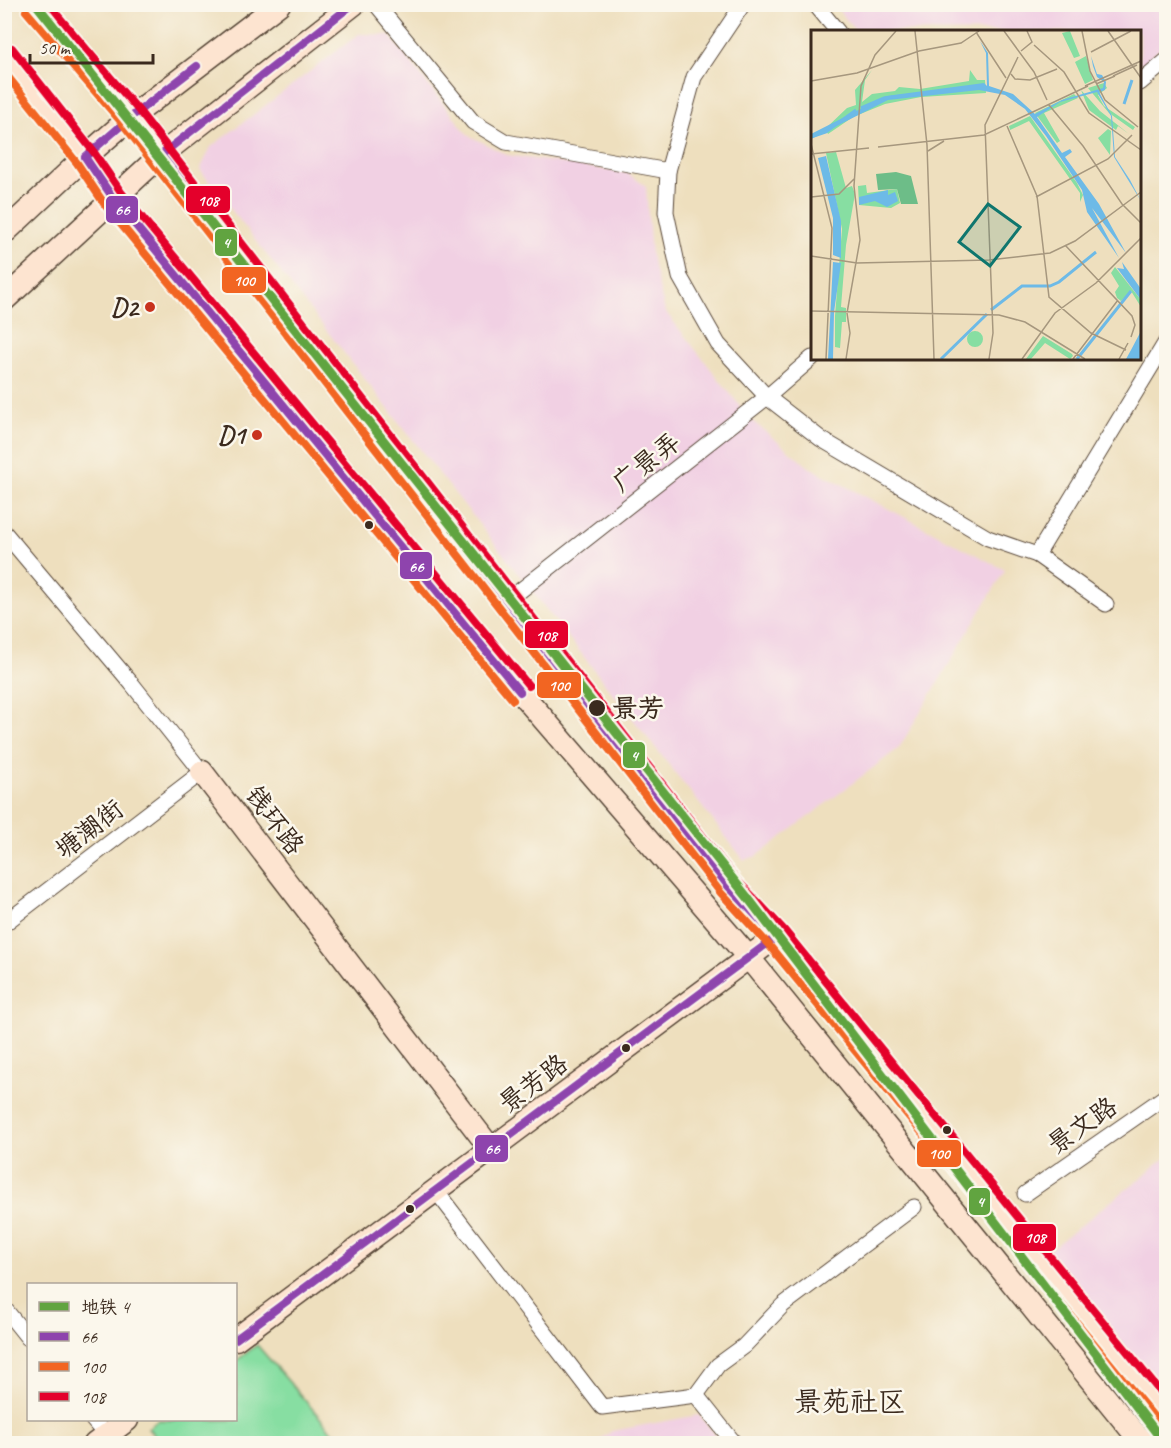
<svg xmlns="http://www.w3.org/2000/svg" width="1171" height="1448" viewBox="0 0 1171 1448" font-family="Caveat,'LXGW WenKai TC',sans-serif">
	<rect width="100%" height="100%" fill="#fbf7ec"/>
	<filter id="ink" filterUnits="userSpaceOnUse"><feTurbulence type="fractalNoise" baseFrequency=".0167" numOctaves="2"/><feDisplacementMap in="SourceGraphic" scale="12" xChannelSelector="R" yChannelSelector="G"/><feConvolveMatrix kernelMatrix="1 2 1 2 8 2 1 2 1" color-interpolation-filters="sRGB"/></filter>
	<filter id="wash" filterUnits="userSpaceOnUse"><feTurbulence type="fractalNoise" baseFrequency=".008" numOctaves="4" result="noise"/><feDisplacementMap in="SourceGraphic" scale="24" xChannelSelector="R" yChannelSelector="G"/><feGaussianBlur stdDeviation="1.35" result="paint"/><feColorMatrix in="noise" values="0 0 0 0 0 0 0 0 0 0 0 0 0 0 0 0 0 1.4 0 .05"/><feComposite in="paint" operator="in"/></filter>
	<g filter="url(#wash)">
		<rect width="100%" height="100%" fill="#eedfbe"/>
		<!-- built -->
		<g fill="#f1d0e3">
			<path d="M834,5H1162L1166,10V43L1140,66V32L856,31Z"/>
			<path d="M359,34L389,35L468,135L507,155L627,173L646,186L651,255L665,311L751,420L809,467L1005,570L899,748L757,856L744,860L200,170L211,147Z"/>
			<path d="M1166,1158V1397L1048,1251Z"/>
			<path d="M699,1415L722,1443H595L612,1431Z"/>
		</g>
		<!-- green -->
		<path fill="#87dea2" stroke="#618460" stroke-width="1.5" d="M257,1345L342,1443H161L148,1428L158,1420H236V1361Z"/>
	</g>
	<g filter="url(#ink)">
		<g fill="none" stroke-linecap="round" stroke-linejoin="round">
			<!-- street casing -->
			<g stroke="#564536" stroke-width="17">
				<g id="street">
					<path d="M376,4L473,122L506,142L668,171"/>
					<path d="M743,4L694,77L668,171L666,212L680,277L718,344L767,397L821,439L988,538L1037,555L1106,604"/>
					<path d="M815,4L838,32"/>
					<path d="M1140,83L1166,61"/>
					<path d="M4,532L132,684L202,772L4,924"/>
					<path d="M1037,555L1166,342"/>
					<path d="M507,601L767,397L812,358"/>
					<path d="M436,1191L602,1407L696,1395L718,1365L744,1346L783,1305L914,1207"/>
					<path d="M1025,1194L1166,1096"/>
					<path d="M4,1308L28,1338"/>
					<path d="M696,1395L735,1444"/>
					<path d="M93,1420L111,1441"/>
				</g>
			</g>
			<!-- secondary casing -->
			<g stroke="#564536" stroke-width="25">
				<g id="secondary">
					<path d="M34,4L131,117L729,887L776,937L1166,1415"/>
					<path d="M4,54L85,157L113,198L479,644L749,958L1143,1444"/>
					<path d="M4,233L85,157L131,117L279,4"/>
					<path d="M4,300L161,155L354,4"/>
					<path d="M202,772L491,1149"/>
					<path d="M236,1339L776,937"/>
					<path d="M95,1444L127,1420"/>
				</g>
			</g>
			<!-- street -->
			<use href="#street" stroke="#fff" stroke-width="15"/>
			<!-- secondary -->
			<use href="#secondary" stroke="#fde4d0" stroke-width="22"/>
			<!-- bus-1 casing -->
			<g stroke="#fbf7ec" stroke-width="12">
				<g id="bus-1">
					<path d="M197,66L131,117L85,157L113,198L520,692"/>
					<path d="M236,1339L776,937L729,887L161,155L353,4"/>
				</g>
			</g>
			<!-- bus-2 casing -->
			<g stroke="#fbf7ec" stroke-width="12">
				<g id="bus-2">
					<path d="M26,11L123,124L721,893L768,944L1158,1422"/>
					<path d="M4,72L77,163L105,205L513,700"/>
				</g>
			</g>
			<!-- bus-3 casing -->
			<g stroke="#fbf7ec" stroke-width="12">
				<g id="bus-3">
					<path d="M48,4L139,111L737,880L784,930L1166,1399"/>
					<path d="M12,48L93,151L121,192L529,686"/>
				</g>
			</g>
			<!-- bus-1 -->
			<use href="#bus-1" stroke="#8e44ad" stroke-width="8"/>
			<!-- bus-2 -->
			<use href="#bus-2" stroke="#f26522" stroke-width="8"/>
			<!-- bus-3 -->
			<use href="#bus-3" stroke="#e4002b" stroke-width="8"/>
			<!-- metro-1 casing -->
			<g stroke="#fbf7ec" stroke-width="14">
				<path id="metro-1" d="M36,4L748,898L1165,1444"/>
			</g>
			<!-- metro-1 -->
			<use href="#metro-1" stroke="#61a440" stroke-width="9"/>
		</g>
	</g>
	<!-- markers -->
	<g fill="#c8321e" stroke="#fbf7ec" stroke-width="2">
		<circle cx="150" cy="307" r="6"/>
		<circle cx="257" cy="435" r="6"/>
	</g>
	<g fill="#3b2a1e" stroke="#fbf7ec" stroke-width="2">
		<circle cx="369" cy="525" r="5"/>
		<circle cx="597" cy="708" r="9"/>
		<circle cx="626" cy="1048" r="5"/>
		<circle cx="947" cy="1130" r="5"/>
		<circle cx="410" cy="1209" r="5"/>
	</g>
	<g text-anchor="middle" stroke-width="5" stroke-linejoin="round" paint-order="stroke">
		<!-- poi labels -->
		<g font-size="26" font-weight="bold" fill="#3b2a1e" stroke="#fbf7ec" text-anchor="end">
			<text x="138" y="316">D2</text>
			<text x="245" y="444">D1</text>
		</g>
		<!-- street labels -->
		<g font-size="26" fill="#3b2a1e" stroke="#fbf7ec">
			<text transform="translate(646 462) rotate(-38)" y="9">广景弄</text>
			<text transform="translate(275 820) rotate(53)" y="9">钱环路</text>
			<text transform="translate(89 829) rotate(-38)" y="9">塘潮街</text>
			<text transform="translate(533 1083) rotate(-37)" y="9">景芳路</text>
			<text transform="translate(1082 1125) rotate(-35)" y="9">景文路</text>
		</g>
		<!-- stop labels -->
		<g font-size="26" font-weight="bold" fill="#3b2a1e" stroke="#fbf7ec" text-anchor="start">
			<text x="612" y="717">景芳</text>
		</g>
		<!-- quarter labels -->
		<g font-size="28" fill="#3b2a1e" stroke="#fbf7ec">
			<text x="850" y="1411">景苑社区</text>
		</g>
	</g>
	<!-- overview -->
	<g transform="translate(811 30)">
		<rect width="330" height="330" fill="#eedfbe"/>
		<path d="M259,1L269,26L263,28L251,3ZM275,26L282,50L274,54L264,32ZM61,40L54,50L51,72L61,64L84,61L88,57L109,59L158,51L159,40L166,50H174L175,63L110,67L74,74L42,87L17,104L14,99L36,78L45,75L44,60ZM293,53L296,58L287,65L293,76L324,97L322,100L298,83L277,58ZM270,60L289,81L318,104L307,96L305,100L278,80ZM263,64L267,68L233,83L249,111L246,113L224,83ZM219,86L266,153L272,165L269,172V163L218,91L199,100L198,96ZM297,99L300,101L299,125L287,108ZM25,122L35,158L41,156L44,164L35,215L30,277L35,278V292H31L29,318L24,317V286L31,199L15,123ZM55,155L56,163L86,159L89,173L80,178L48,175L47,156ZM304,237L330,270V277L320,261L310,271L306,268L304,262L308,256L300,243ZM156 309a8 8 0 1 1 16 0a8 8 0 1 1-16 0ZM232,306L261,324L262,326L259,329L234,313L220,329H215Z" fill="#87dea2"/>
		<path d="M85,142L100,146L107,174H90L86,159L67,160L65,144Z" fill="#6dbd88"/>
		<path d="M169,11L177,23L178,56L202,64L224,84L251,70L292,58L293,52L286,47L282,36L280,26L286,44L291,45L295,52L294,60L288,62L301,86L304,127L319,150L330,171L303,127L300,86L286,62L249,72L226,87L251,123L259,119L261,122L254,127L288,174L315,223L281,178L308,228L276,182L271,160L235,106L214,79L194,65L168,60L77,70L0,109V104L75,66L173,53L176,56L175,23ZM15,126L30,191V228L22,225V188L7,128ZM77,160V165L84,162L87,171L76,177L64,171L48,175V167ZM22,232L30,233L23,282L22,329H17ZM311,232L330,259V270L306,238L313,239ZM330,301V329H315L320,320Z" fill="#6dbae7"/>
		<path fill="none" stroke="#6dbae7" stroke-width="3" d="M313,74L321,50M50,78L73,68L109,64M0,107L15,102L45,80M180,280L211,256H239L248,252L285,222M130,329L176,284M266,329L320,261"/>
		<path fill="none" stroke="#a6977e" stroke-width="1.5" d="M104,1L116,115L123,329M193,1L223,42L236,70M271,1L279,41L294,70L327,97M297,1L330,48M165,2L195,48M223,15L253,42L278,83L330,120M210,21L221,12L216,1M280,22L320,1M200,44L204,49L219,50L246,39M302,46L326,35M0,51L46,43L108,21L150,13L168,1M285,54L304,46M274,56L330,31M238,75L272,116L311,174L330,193M196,96L226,166L238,267L280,303L315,320M0,114L21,198L15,329M67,117L173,105L277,56M117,121L133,111M0,124L58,118M0,167L28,164L43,149M225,167L297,129L321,105M254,215L321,286L324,295L320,307M0,226L46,233M45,233L178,230L239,223L264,211L330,162M0,281L188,285L214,292L274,329M35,329L39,303L36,283L49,210L43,156L50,56L64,25L85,1M178,329L182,303L174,95L207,27M211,329L244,283L285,253L330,208M262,329L307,270M308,329L317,313"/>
		<path fill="#0f766e" fill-opacity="0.15" stroke="#0f766e" stroke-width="3" d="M177,174L209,197L179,236L148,212Z"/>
		<rect width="330" height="330" fill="none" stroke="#3b2a1e" stroke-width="3"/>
	</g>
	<g stroke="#fbf7ec" stroke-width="2">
		<rect x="185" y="185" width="46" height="29" rx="6" fill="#e4002b"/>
		<rect x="105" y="195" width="34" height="29" rx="6" fill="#8e44ad"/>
		<rect x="214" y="228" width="24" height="29" rx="6" fill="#61a440"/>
		<rect x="221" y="266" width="46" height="28" rx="6" fill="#f26522"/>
		<rect x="399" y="551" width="34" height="29" rx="6" fill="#8e44ad"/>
		<rect x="524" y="620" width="45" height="29" rx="6" fill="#e4002b"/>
		<rect x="536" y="671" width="46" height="28" rx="6" fill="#f26522"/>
		<rect x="622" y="741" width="24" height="28" rx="6" fill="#61a440"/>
		<rect x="474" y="1134" width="35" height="29" rx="6" fill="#8e44ad"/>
		<rect x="916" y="1139" width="46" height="29" rx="6" fill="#f26522"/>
		<rect x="968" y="1187" width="23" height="29" rx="6" fill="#61a440"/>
		<rect x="1012" y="1223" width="45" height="29" rx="6" fill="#e4002b"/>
	</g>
	<g font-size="16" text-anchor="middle" font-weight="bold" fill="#fff">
		<text x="208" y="206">108</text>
		<text x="122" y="215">66</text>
		<text x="226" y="248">4</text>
		<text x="244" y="286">100</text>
		<text x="416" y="572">66</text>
		<text x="546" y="641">108</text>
		<text x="559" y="691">100</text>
		<text x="634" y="761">4</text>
		<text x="492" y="1154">66</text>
		<text x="939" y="1159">100</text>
		<text x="980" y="1207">4</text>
		<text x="1035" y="1243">108</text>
	</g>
	<!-- margin -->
	<rect width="1171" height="1448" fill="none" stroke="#fbf7ec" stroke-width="24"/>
	<!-- legend -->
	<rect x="27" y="1283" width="210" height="138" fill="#fbf7ec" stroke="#aea59a" stroke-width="1.5"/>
	<rect x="39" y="1302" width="30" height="9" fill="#61a440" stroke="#aea59a" stroke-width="1.5"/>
	<text x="81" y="1313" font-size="18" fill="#3b2a1e">地铁 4</text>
	<rect x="39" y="1332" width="30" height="9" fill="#8e44ad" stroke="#aea59a" stroke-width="1.5"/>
	<text x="81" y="1343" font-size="18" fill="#3b2a1e">66</text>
	<rect x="39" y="1362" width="30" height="9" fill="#f26522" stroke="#aea59a" stroke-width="1.5"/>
	<text x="81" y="1373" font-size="18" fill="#3b2a1e">100</text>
	<rect x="39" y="1392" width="30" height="9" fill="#e4002b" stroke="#aea59a" stroke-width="1.5"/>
	<text x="81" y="1403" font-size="18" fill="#3b2a1e">108</text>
	<!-- scale -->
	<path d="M30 54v9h123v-9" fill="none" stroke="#3b2a1e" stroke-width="3"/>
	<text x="39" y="54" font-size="18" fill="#3b2a1e" stroke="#fbf7ec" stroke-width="4.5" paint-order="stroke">50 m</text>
</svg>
